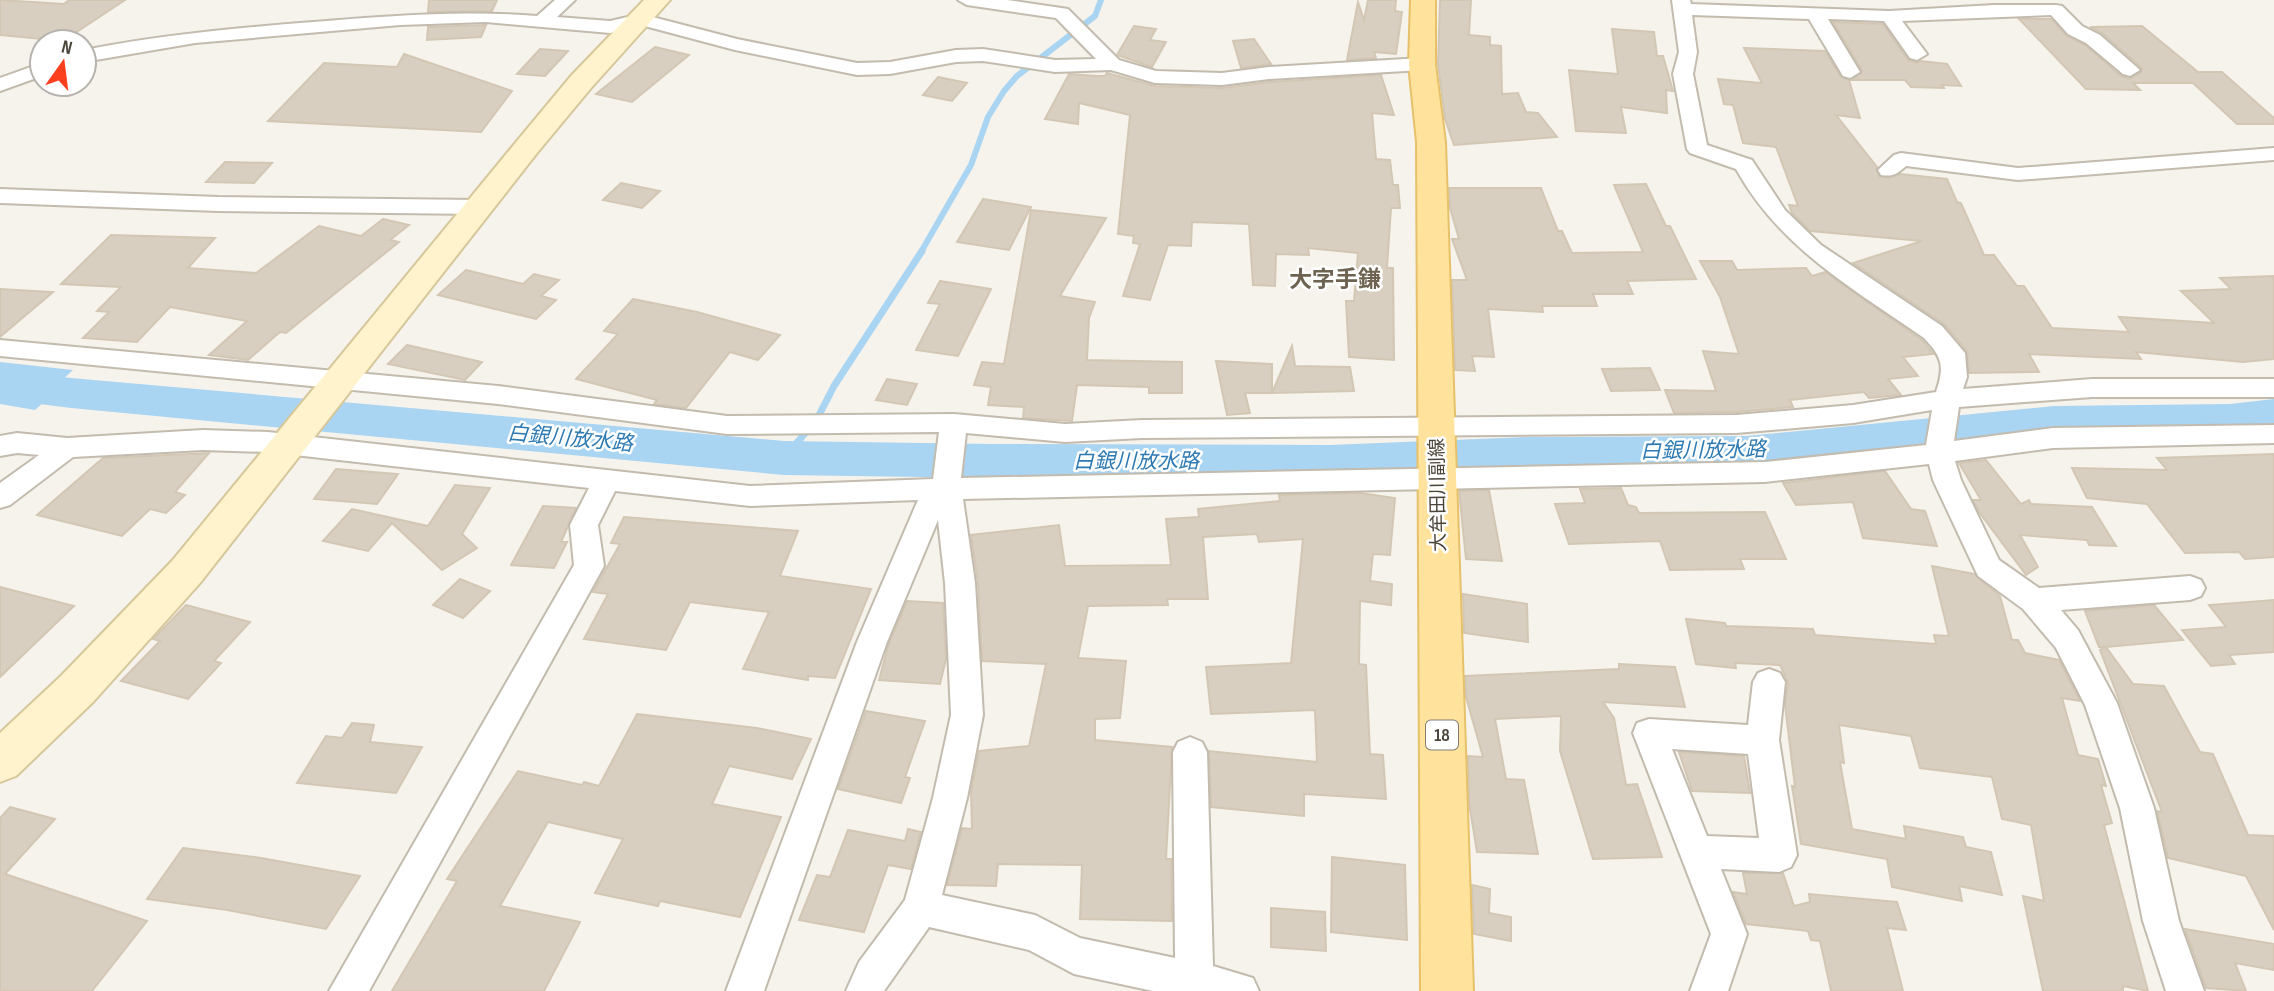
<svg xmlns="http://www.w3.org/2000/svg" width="2274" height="991" viewBox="0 0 2274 991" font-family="'Sofia Sans Condensed','Noto Sans JP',sans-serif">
	<rect width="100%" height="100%" fill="#f6f3ec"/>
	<!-- water -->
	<path fill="#a9d4f2" d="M0,362L73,370L62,380L76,383L52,404L44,402L35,410L0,404Z"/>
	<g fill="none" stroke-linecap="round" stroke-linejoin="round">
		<!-- stream-far1 -->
		<path stroke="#a9d4f2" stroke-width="6" d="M921,252L971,165L988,117L1004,91L1017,76L1095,16L1101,0"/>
		<!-- stream -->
		<path stroke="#a9d4f2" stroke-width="7" d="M784,458L817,419L834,386L922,251"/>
		<!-- river -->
		<path fill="#a9d4f2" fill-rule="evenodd" d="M0,369L71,378L784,441L992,444L1330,445L1529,437L1746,436L2054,406L2230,404L2274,399V431L2230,436L2054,438L1746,468L1529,469L1330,479L992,478L784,475L71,408L0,399Z"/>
	</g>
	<!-- building -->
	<g fill="#d8cfc1" stroke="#d3c7b4" stroke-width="2">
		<path d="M0,0L64,4L69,0H125L63,41L0,35Z"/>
		<path d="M429,0H497L492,11L428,12Z"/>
		<path d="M1368,0H1396L1395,11L1402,12L1396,54L1374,52L1376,58L1347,60L1358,2L1364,20Z"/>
		<path d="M1440,0H1471L1469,35L1490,37V45L1501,46L1502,94L1518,93L1526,112L1538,113L1557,137L1454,145L1445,119L1438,64Z"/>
		<path d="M2019,19H2051L2067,36L2085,45L2121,76L2129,79L2141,72L2142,68L2102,33L2090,27L2142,26L2198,72H2222L2274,118V124H2237L2193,83H2133L2140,90L2086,89Z"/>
		<path d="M1833,22L1883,24L1908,60L1916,63L1921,61L1947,64L1961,86L1942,85L1944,88L1911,87L1905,80H1852L1862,71Z"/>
		<path d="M486,25L481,37L427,40L428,27Z"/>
		<path d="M1134,26L1156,29L1150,40L1166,42L1152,67L1117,55Z"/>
		<path d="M1612,29L1654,32L1657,56H1663L1673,91L1666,90L1667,113L1621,107L1626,133L1576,131L1569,70L1618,74Z"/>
		<path d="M1254,39L1271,64L1241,68L1233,41Z"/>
		<path d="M655,47L689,55L632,102L596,94Z"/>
		<path d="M1744,48L1825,51L1841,77L1849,80L1860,118L1836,115L1877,167L1879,176L1889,178L1900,174L1947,179L1957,202L1961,203L1984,255H1994L2017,286H2024L2052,328L2129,332L2119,317L2214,323L2181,291L2231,289L2220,278L2274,276V359L2243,362L2136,352L2141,359L2029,354L2039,372L1969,373L1967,351L1944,324L1853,263L1922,241L1810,231L1792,213L1789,205L1798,206L1776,147L1743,143L1733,105L1724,104L1718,79L1762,83Z"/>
		<path d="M540,49L568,51L545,76L517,74Z"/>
		<path d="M404,54L512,91L481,132L268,121L324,63L397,67Z"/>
		<path d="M1107,73L1155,86L1222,88L1269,82L1381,75L1394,115L1372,113L1376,159L1390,160L1393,185H1398L1400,208H1391L1387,268H1393L1394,360L1349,357L1346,301H1354L1358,253L1308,248L1309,255L1276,254L1275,286L1253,285L1249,224L1192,222L1191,246L1168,245L1150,300L1123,296L1140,244L1133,243L1134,236L1118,234L1130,115L1079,103L1078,124L1045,119L1069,74L1097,76H1105Z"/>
		<path d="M938,77L967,83L952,101L923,95Z"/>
		<path d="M225,162L272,163L254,183L206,182Z"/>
		<path d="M621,183L660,191L642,208L603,200Z"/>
		<path d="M1646,184L1666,226H1670L1696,279L1627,281L1633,294H1593L1597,306H1542L1543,312L1488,309L1494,357L1472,356L1475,371L1455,370L1452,280H1467L1452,239H1459L1450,208L1449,188H1541L1558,231H1562L1572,253L1643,252L1614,185Z"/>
		<path d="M983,199L1031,207L1009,250L957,242Z"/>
		<path d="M1031,210L1106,218L1060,296L1095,302L1089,318L1087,360L1182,362V393H1149V387L1077,385L1072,421L1023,418L1024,407L988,405L991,387L974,385L982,362L1004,364Z"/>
		<path d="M383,219L409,225L390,240L399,242L286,333L280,332L248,360L209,355L247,321L170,307L137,342L83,338L109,312L97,311L121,287L61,284L111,235L215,238L188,268L256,273L319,226L361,236Z"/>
		<path d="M1700,261H1732L1737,270L1806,268L1812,276L1825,272L1922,340L1933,354L1903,357L1918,376L1888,379L1901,395L1869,398L1864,392L1790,400L1793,407L1736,412L1674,413L1665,390L1716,391L1703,351L1739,354L1720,297Z"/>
		<path d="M466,270L523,284L534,274L559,280L541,296L556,300L536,319L438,295Z"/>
		<path d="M940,281L991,289L958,356L916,350L940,304L928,303Z"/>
		<path d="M0,289L53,292L0,337Z"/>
		<path d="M633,299L697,312L780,335L758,360L730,352L686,408L654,404L657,400L576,379L618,334L604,331Z"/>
		<path d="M407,345L482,362L465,380L388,364Z"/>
		<path d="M1292,346L1295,366L1350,367L1354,391L1272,393Z"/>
		<path d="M1216,361L1272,364V393H1245L1250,413L1227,415Z"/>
		<path d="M1650,368L1660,390L1611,391L1602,369Z"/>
		<path d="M887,379L917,384L907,405L876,400Z"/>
		<path d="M209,453L175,492L185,495L166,513L150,509L122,536L37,515L103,458Z"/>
		<path d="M2274,454V557L2245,559L2239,552L2185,553L2147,504L2087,498L2072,468L2167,470L2157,458Z"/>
		<path d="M1986,460L2021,504L2029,500L2031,504L2092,507L2116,546L2089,545L2087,540L2020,535L2038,567L2026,575L1979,512L1973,500H1981L1959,463Z"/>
		<path d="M336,469L398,474L377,504L314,499Z"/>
		<path d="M1885,471L1911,509L1925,511L1937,546L1863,538L1853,502L1796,505L1783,483Z"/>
		<path d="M455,485L490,488L462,534L477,548L442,570L392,523L368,551L323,541L352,509L428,526Z"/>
		<path d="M1621,488L1628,505L1636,507L1639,513L1765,512L1786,559H1740L1744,569L1670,570L1660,541L1569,544L1555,504L1585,503L1580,489Z"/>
		<path d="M1489,490L1502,561L1466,559L1459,491Z"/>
		<path d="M1360,493L1395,498L1390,555L1373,554L1370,581L1392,584L1391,605L1360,601L1359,664L1366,665L1370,754L1383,755L1386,799L1304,794V816L1211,807L1209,751L1317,762L1315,710L1211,714L1206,667L1291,663L1303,539L1259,542L1257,534L1203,537L1208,599H1167L1168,605L1088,606L1078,658L1126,661L1120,718L1095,719V740L1172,747L1166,859H1171L1172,921L1080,919L1082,865L998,864L996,886L947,885L962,828L972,829L971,792L979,751L1029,746L1046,664L982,661L978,583L971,535L1059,525L1065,566L1171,565L1166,519L1199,517L1198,509L1280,501L1279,495Z"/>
		<path d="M543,506L576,508L561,542H567L554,568L511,565Z"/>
		<path d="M624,517L798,531L780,576L871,589L835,678L808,676V680L743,669L769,612L690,602L666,650L584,639L608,594L593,592L620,544L611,543Z"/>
		<path d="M1932,566L1974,574L2000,596L2012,640H2018L2025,653L2059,660L2080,701L2062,698L2078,755L2098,759L2106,786L2101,785L2112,823L2104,825L2148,991L2123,986V991H2043L2023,896L2044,901L2031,825L2002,819L1992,777L1920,768L1911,736L1839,725L1844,763L1840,762L1852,829L1906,839L1904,826L1963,837L1966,847L1991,852L2002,895L1959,886L1962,901L1892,887L1887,859L1801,844L1792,786L1795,787L1785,705L1788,682L1780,665L1735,663L1736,668L1696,664L1686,619L1725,623L1726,626L1813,629L1815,635L1936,644L1934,635L1949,636Z"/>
		<path d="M460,579L490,591L463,618L433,605Z"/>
		<path d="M0,587L74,606L0,677Z"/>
		<path d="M1463,594L1527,604L1528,642L1464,633Z"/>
		<path d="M2274,600V652L2229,655L2235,664L2211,666L2182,630L2226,627L2209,605Z"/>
		<path d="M907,601L943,603L946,659L940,684L879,680L889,643Z"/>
		<path d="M186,605L250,622L214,661L221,663L188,699L121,681L160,641L153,639Z"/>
		<path d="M2154,605L2183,640L2106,647L2133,684L2164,686L2200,752L2213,754L2248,835L2274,836V930L2246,876L2168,858L2157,811L2162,812L2100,650L2105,647H2099L2085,611Z"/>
		<path d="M1619,664L1675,667L1685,707L1603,702L1614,718L1626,785L1637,784L1662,857L1593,859L1560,751L1561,716L1495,719L1506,779L1524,780L1538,854L1477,852L1469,803L1468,756L1483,757L1466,697L1465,676L1619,669Z"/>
		<path d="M866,711L925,721L905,777L910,778L901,803L838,789Z"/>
		<path d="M637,714L757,728L811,739L792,779L729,766L712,804L781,817L740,917L660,901L658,906L595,893L623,839L548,822L500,906L580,922L544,991H392L457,881L447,879L518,771L582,785L584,782L599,786Z"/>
		<path d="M352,723L374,725L370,742L422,747L396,793L297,783L326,736L342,738Z"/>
		<path d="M1679,752L1744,756L1750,793L1692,791Z"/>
		<path d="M10,807L55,819L5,874L147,921L92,991H0V818Z"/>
		<path d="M908,829L921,832L911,869L888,865L864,932L799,920L817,875L830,877L848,830L905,841Z"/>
		<path d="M183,848L261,858L360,876L326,929L227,910L147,899Z"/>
		<path d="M1332,857L1405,865L1407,940L1331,932Z"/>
		<path d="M1743,873H1783L1794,906L1810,902L1809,894L1897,902L1906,930L1887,928L1903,991H1831L1820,941L1811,940L1808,931L1746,924L1733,892L1747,894Z"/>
		<path d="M1472,885L1490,889L1489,913L1511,917V941L1474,934Z"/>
		<path d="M1271,908L1325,912L1326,951L1271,947Z"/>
		<path d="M2185,929L2274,944V970L2235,963L2246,991L2206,988Z"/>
	</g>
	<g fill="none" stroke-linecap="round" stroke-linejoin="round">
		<!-- street casing -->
		<g stroke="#c2bbae" stroke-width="4">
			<g id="street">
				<path d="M555,0H575L557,17L610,21L641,14L737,39L857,63L890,62L956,50L983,49L1055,60L1096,59L1056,18L967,5L958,0H1007L1068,9L1119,60L1156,71L1222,73L1269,67L1422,58L1432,64L1422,70L1269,79L1222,85L1155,83L1111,70L1055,72L983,61L956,62L890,74L857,75L735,50L641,25L610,33L486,22L400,25L195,43L84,62V50C160,35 235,28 313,22C388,16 462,10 537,16Z"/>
				<path d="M1672,0H1690L1691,4L1889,11L1994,5H2056L2062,6L2082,26L2100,35L2140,70L2130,76L2123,74L2086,43L2068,34L2051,15L1902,21L1927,54L1917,60L1910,58L1884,21L1828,19L1860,72L1850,78L1843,76L1809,19L1692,15L1697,52L1693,74L1707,145L1752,160L1785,210L1821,245L1942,326L1965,353L1967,377L1963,389L2092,379H2274V397H2092L1959,407L1954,441L2053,428L2274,425V443L2053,448L1955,461L1961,480L1999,560L2039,588L2190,576L2201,580L2205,588L2201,596L2190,600L2061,610L2078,630L2117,703L2154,808L2179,921L2204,991H2166L2143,921L2120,808L2085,705L2056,648L2023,609L1978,576L1933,480L1929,464L1765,482L963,499L975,583L983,715L967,798L942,895L1035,915L1080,938L1175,958L1173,752L1178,742L1190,737L1202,742L1207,752L1213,966L1253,978L1259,991H1153L1074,974L1029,950L929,927L884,991H846L859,962L905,900L933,798L951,715L945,583L938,520L887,642L764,991H726L857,642L918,500L750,506L615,491L598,525L604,566L369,991H329L574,565L570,525L589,488L268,452L203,450L73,457L10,505L0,508V483L39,455L17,453L0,456V436L17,433L67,438L203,430L268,432L750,486L933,479L939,432L727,434L498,404L0,356V340L498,386L727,416L954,414L1065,424L1142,420L1736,415L1853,405L1936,392C1945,366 1942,357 1924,338C1852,288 1780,248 1736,169L1690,153L1687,149L1673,74L1679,52ZM1932,410L1926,445L1765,462L961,478L966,433L1065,442L1142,438L1736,433L1853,423Z"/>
				<path d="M42,63V76L0,91V78Z"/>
				<path d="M2274,148V160L2018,180L1906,166C1897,174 1893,177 1881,175L1878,170L1894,155L1901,153L2018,168Z"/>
				<path d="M0,189L218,197L479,200L487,202L490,207L487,212L479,214L218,211L0,203Z"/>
				<path d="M1769,669L1780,673L1785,682L1779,740L1797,855L1791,867L1779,872L1721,869L1747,934L1728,991H1690L1711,934L1633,733L1637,723L1649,719L1748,725L1753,682L1758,673ZM1672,749L1748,754L1759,838L1707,836Z"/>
			</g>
		</g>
		<!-- secondary casing -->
		<g stroke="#d6c79b" stroke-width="4">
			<path id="secondary" d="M644,0H670L591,88L537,153L200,583L93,702L16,776L0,782V733L61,676L172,561L517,141L571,76Z"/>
		</g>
		<!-- primary casing -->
		<g stroke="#e6c16a" stroke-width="4">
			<path id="primary" d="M1411,0H1435V64L1445,142L1473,991H1421L1417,142L1409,64Z"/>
		</g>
		<!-- street -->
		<use href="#street" fill="#fff" fill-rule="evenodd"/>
		<!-- secondary -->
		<use href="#secondary" fill="#fff3cd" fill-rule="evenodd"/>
		<!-- primary -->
		<use href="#primary" fill="#ffe39c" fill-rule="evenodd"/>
	</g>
	<g text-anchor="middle" stroke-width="5" stroke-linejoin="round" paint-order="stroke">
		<!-- shield labels -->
		<rect fill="#fff" stroke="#817c74" stroke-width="2" x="1426" y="720.5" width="32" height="29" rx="5"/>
		<g font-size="18" font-weight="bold" fill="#4b4439">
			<text x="1442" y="741">18</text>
		</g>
		<!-- street labels -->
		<g font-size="19" fill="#4b4439" stroke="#fff">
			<text transform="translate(1437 495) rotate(-91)" y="7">大牟田川副線</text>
		</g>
		<!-- water labels -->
		<g font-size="21" font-style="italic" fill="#2e7ab2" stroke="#fff">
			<text transform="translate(570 438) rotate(5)" y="7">白銀川放水路</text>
			<text transform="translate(1703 450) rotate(-1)" y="7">白銀川放水路</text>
			<text x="1136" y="468">白銀川放水路</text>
		</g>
		<!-- quarter labels -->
		<g font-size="23" font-weight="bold" fill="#6e6250" stroke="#fff">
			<text x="1335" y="287">大字手鎌</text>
		</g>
	</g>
	<!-- north arrow -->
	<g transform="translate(63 63) rotate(14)"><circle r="33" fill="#ffffff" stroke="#b7b4b0" stroke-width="2"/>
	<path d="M0-5L12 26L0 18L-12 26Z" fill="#fc3f1d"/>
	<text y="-10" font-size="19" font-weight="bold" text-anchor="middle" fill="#4b4439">N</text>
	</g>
</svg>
